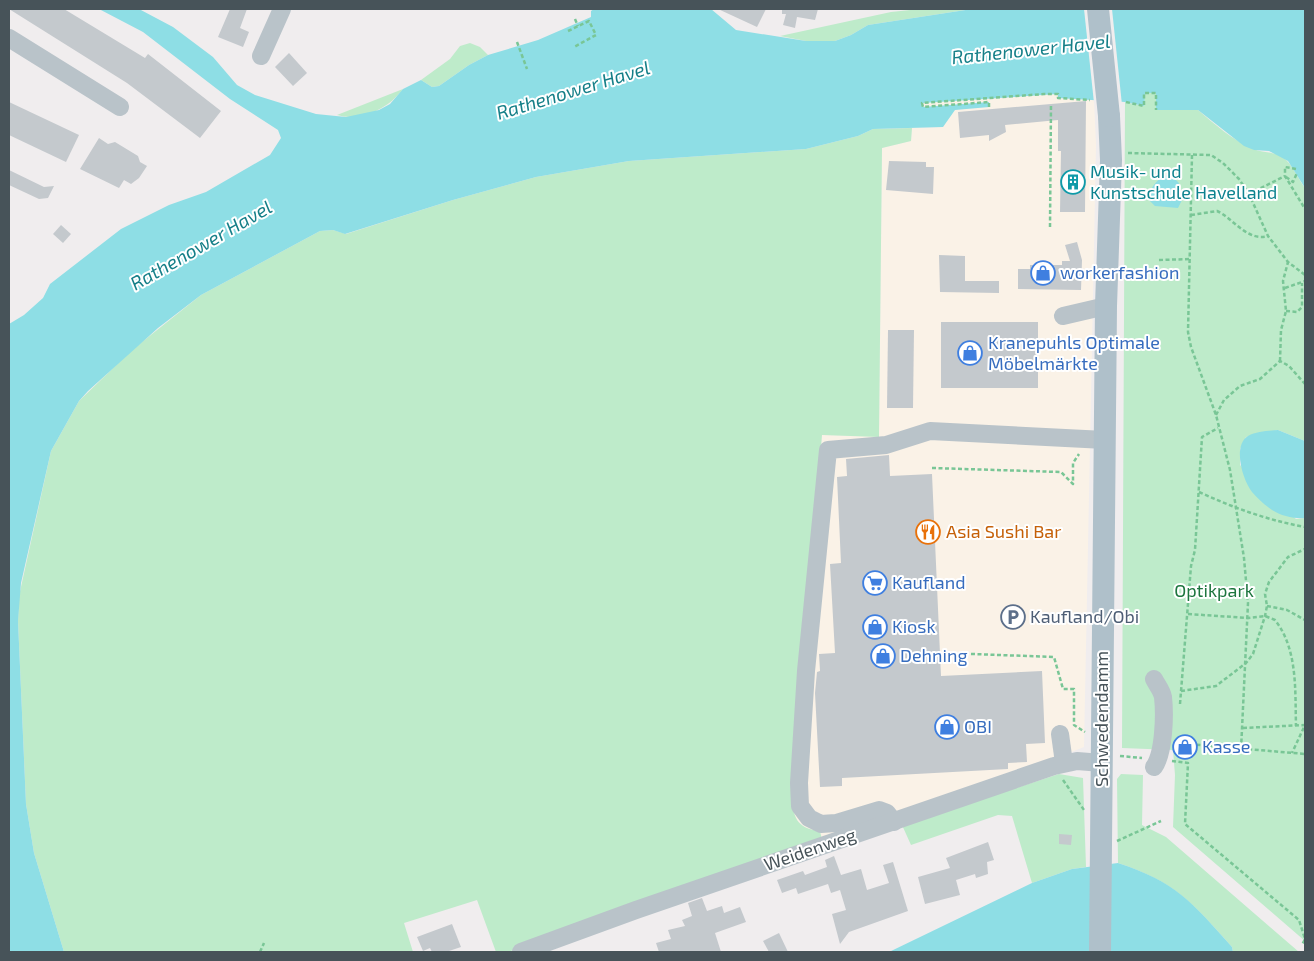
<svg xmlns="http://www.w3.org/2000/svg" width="1314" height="961" viewBox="0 0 1314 961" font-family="'Exo 2',sans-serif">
	<rect width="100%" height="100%" fill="#f0edee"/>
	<!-- commercial -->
	<path fill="#faf2e7" d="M1044,94H1058V98L1094,100L1096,145L1084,747L1031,768L822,840L806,829L794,817L791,795L822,435L879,436L882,148L911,141L912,128L943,127L954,110L989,107V102L923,107L922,103Z"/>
	<!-- green -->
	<g fill="#beebca">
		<path d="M920,9H972L868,25L851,35L835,41H806L780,36L891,12Z"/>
		<path d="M470,43L480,47L488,55L469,65L439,86L432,87L421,80L450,59L460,46Z"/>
		<path d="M403,89C388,109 361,122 337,115Z"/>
		<path d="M1144,93H1156V110H1198C1214,124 1233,140 1253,149C1264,154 1278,150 1288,162C1295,170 1299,180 1305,188V441L1278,430L1246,437L1240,449V465L1296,519L1305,518V941L1173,827L1175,775L1173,750L1122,748L1125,102L1144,106Z"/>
		<path d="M912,128L911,141L882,148L879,437L822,435L791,795C794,817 795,828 820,831L822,840L508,952H496L477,900L404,923L413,952H64L34,853L26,804L18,621L19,596L51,451L79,401L132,350L201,295L320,231L333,230L346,234L453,200L536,177L629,161L806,149L858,136L873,129Z"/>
		<path d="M1059,774L1083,778L1086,867L1072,869L1032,883L1012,816L998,815L911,845L902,825Z"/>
		<path d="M1121,774L1143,775L1142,825L1166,837L1299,952H1233L1232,947C1192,902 1175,882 1118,863L1117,779Z"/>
	</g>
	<!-- water -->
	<g fill="#8edee5">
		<path d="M99,9H139L173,27L213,57L237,85L255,95L316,114L346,117L379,110L390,104L403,89L421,80L432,87L439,86L469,65L488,55L538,40L591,17V11L594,9H711L736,30L806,41H835L851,35L868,25L972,9H1305V188L1288,161L1269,151L1254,150L1244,146L1198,110H1156V93H1145L1144,106L1125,102L1058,98V94L923,103V107L989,102V107L955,110L943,127L873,129L858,136L806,149L629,161L536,177L453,200L345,234L333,230L320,231L201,295L158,328L88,391L79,401L51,451L21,583L18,621L26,804L34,853L64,952H9V324L24,315L43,298L50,284L121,229L169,205L206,192L270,155L281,138L278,130L230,99L143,32Z"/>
		<path d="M1170,174L1179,183L1178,188L1184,196L1178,208L1155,206L1149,200C1148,189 1159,176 1170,174Z"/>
		<path d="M1278,430L1305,441V518C1295,519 1281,516 1272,510C1266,506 1257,498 1252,492C1243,481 1232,446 1248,436C1257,431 1268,431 1278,430Z"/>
		<path d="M1118,863C1176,882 1192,902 1232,947L1233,952H889L1032,883L1072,869Z"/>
	</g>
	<!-- pier -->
	<path fill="#f0edee" d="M1084,9H1112L1122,105L1094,103Z"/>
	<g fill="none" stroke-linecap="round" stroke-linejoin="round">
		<!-- ferry -->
		<path stroke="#157f88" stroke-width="1" stroke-dasharray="6 5" stroke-linecap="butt" d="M1305,167V166"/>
	</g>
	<!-- building -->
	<g fill="#c4c9cd">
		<path d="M9,9H64L145,58L148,54L221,111L200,138L127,83Z"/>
		<path d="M230,9H247L240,28L249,32L243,47L218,37Z"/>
		<path d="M718,9H766L757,27Z"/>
		<path d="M782,9H818L815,20L797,17L795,28L783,25L786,14H782Z"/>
		<path d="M289,53L307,73L293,86L275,67Z"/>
		<path d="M1086,101L1085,212H1060L1061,151H1058V120L1005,125L1006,132L989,141V135L960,138L958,112Z"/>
		<path d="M9,102L79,135L66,162L9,135Z"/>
		<path d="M99,138L108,144L115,142L138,156L140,162L147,166L139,178L131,184L124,180L119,188L80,169Z"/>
		<path d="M889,161L926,162V167H934L933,194L886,190Z"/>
		<path d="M9,170L44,187L54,186L48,198L39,199L9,185Z"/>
		<path d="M61,225L71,234L63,243L53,234Z"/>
		<path d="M1077,242L1082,260L1081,290L1018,289V269H1030V265H1062V261H1070L1065,245Z"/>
		<path d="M939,255L965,256V281H999V293L940,292Z"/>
		<rect x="941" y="322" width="97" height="66"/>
		<path d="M888,330H914L913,408H887Z"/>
		<path d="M889,455L890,476L932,474L941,676L1042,671L1045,743L1026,744L1027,762L1008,763V769L842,778V786L820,787L815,693L817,672L820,671L819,654L835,653L830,564L841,563L837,477L847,476L846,459Z"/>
		<path d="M1059,834L1072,835L1071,845L1059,844Z"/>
		<path d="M988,842L994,860L987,862L988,874L976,878L975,874L956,880L960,895L925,904L918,877L950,868L946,858Z"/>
		<path d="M834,856L841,875L861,869L867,890L889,883L883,865L893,862L908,911L849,932L840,944L832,914L846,910L840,890L831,893L828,884L798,894L796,888L782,893L777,880L803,871L805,875L827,867L825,860Z"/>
		<path d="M702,898L707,911L722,906L724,913L740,907L746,922L715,933L721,952H659L656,943L671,939L668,930L685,926L682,920L692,916L688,903Z"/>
		<path d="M452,924L461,947L446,952H432L430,948L423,951L417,937Z"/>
		<path d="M779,933L788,952H769L763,941Z"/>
	</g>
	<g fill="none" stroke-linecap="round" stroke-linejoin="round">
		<!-- path -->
		<g stroke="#79c696" stroke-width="2.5" stroke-dasharray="4 2.5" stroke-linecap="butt">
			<path d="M575,19L578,26"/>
			<path d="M568,31L589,21L596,35L574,47"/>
			<path d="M517,42L527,69"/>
			<path d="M1126,102L1144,106V93H1156V110"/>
			<path d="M989,107V102L923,107L922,103L1044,94H1058V98L1090,100"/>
			<path d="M1128,153L1211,155L1223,163L1239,179L1249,194L1268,236L1288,262L1305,275"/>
			<path d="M1192,155L1188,332L1191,347L1216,415L1230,470L1244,558L1248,603L1241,750"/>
			<path d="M1296,169L1285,167V176L1305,209"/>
			<path d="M1286,177L1293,182L1297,173"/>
			<path d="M1249,194L1285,176"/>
			<path d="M1191,215L1217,211C1233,218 1247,242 1268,236"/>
			<path d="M1050,227L1051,104"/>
			<path d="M1159,260L1191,259"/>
			<path d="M1285,288L1305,281"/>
			<path d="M1286,311L1297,312L1302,307V283"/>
			<path d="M1280,361L1281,330L1286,311L1283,281L1288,262"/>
			<path d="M1216,415L1224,400L1240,386L1260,379L1280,361L1289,366L1305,384"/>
			<path d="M932,468L1061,472L1073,484V463L1079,454"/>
			<path d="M1199,492C1234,508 1267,520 1305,527"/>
			<path d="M1267,606L1287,610L1305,620"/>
			<path d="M1188,614L1248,618L1265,616L1275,620C1298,649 1295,691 1296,726"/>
			<path d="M945,653L1054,657L1063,689H1074V725L1085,732"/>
			<path d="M940,659L945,662"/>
			<path d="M1181,691L1216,686L1246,663L1253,654L1265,616L1267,606L1265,594L1269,582L1288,557L1305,549"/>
			<path d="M1180,704L1191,566L1195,550L1202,437L1218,428"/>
			<path d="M1243,728L1305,725L1292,753"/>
			<path d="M1177,743L1305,754"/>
			<path d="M1120,756L1142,758"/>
			<path d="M1172,761L1188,763L1185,824L1299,920L1305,939L1302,945"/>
			<path d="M1063,780L1084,810"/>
			<path d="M1117,841L1161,821"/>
			<path d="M260,952L264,943"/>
		</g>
		<!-- minor -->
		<g stroke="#b9c3c9" stroke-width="18">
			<path d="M9,38L120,107"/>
			<path d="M261,56L282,9"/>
			<path d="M1063,316L1106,306"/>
			<path d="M1060,734L1064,763"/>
			<path d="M1154,767C1164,753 1165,715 1163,697C1162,691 1157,685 1154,679"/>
			<path d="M894,822L887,813L879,810L836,823L821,824L809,818L800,806L799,783L806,671L828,450L886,445L930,431L1105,440"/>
			<path d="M521,952L636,910L1054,766L1077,761L1102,763"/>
		</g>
		<!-- major -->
		<path stroke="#afc0ca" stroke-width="22" d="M1100,952L1106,306L1111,160L1109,116"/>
		<!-- major-bridge -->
		<path stroke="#afc0ca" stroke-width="22" d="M1098,9L1109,116"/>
	</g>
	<!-- icons -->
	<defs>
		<g id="building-ring" transform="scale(1.25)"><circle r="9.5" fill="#fff" stroke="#0f9aa8" stroke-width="1.5"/><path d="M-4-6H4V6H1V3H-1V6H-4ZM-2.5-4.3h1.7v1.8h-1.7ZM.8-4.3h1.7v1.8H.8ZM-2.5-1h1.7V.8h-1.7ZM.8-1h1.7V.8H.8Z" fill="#0f9aa8"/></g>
		<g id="shop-ring" transform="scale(1.25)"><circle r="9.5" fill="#fff" stroke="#3f7fe0" stroke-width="1.5"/><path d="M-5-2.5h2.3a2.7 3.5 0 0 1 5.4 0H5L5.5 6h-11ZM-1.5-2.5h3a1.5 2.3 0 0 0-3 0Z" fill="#3f7fe0"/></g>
		<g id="restaurant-ring" transform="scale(1.25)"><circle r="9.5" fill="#fff" stroke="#e8710a" stroke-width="1.5"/><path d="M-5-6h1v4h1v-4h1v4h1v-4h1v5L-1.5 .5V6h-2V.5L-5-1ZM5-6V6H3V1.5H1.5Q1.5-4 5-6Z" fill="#e8710a"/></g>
		<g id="supermarket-ring" transform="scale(1.25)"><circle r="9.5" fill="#fff" stroke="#3f7fe0" stroke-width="1.5"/><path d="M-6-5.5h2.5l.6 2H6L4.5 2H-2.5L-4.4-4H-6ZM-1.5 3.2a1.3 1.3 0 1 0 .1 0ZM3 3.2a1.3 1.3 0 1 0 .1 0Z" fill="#3f7fe0"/></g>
		<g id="parking-ring" transform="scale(1.25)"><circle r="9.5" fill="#fff" stroke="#5c6f8a" stroke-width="1.5"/><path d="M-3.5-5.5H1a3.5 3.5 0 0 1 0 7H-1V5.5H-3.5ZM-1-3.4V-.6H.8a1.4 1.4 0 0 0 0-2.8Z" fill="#5c6f8a"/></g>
	</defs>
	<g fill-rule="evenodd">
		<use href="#building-ring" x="1073" y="182"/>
		<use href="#shop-ring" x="1043" y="273"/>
		<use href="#shop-ring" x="970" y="353"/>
		<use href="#restaurant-ring" x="928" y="532"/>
		<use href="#supermarket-ring" x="875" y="583"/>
		<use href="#parking-ring" x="1013" y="617"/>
		<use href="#shop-ring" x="875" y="627"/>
		<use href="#shop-ring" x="883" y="656"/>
		<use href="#shop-ring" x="947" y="727"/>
		<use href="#shop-ring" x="1185" y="747"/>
	</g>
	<g text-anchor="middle" stroke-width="4" stroke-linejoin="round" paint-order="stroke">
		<!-- culture labels -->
		<g font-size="18" fill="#0d838f" stroke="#fff" text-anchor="start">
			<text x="1090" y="178">Musik- und<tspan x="1090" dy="21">Kunstschule Havelland</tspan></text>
		</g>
		<!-- shop labels -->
		<g font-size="18" fill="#366cbe" stroke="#fff" text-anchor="start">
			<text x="1060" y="279">workerfashion</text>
			<text x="988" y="349">Kranepuhls Optimale<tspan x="988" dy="21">Möbelmärkte</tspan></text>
			<text x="892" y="589">Kaufland</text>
			<text x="892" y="633">Kiosk</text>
			<text x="900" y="662">Dehning</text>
			<text x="964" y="733">OBI</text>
			<text x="1202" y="753">Kasse</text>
		</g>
		<!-- food labels -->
		<g font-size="18" fill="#c56008" stroke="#fff" text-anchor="start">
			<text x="946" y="538">Asia Sushi Bar</text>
		</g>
		<!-- park labels -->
		<g font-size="18" fill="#1d753e" stroke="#fff">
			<text x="1214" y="597">Optikpark</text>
		</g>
		<!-- service labels -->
		<g font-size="18" fill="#4e5e75" stroke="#fff" text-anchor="start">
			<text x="1030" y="623">Kaufland/Obi</text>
		</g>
		<!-- street labels -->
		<g font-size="18" fill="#475359" stroke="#fff">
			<text transform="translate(1102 719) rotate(-90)" y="6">Schwedendamm</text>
			<text transform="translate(810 850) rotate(-19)" y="6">Weidenweg</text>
		</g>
		<!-- water labels -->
		<g font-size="19" font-style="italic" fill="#157f88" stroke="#fff">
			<text transform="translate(1031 49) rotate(-6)" y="7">Rathenower Havel</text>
			<text transform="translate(573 90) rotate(-17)" y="7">Rathenower Havel</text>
			<text transform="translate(201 245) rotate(-30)" y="7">Rathenower Havel</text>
		</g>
	</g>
	<!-- border -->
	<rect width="1314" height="961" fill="none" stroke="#475359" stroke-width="20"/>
</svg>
